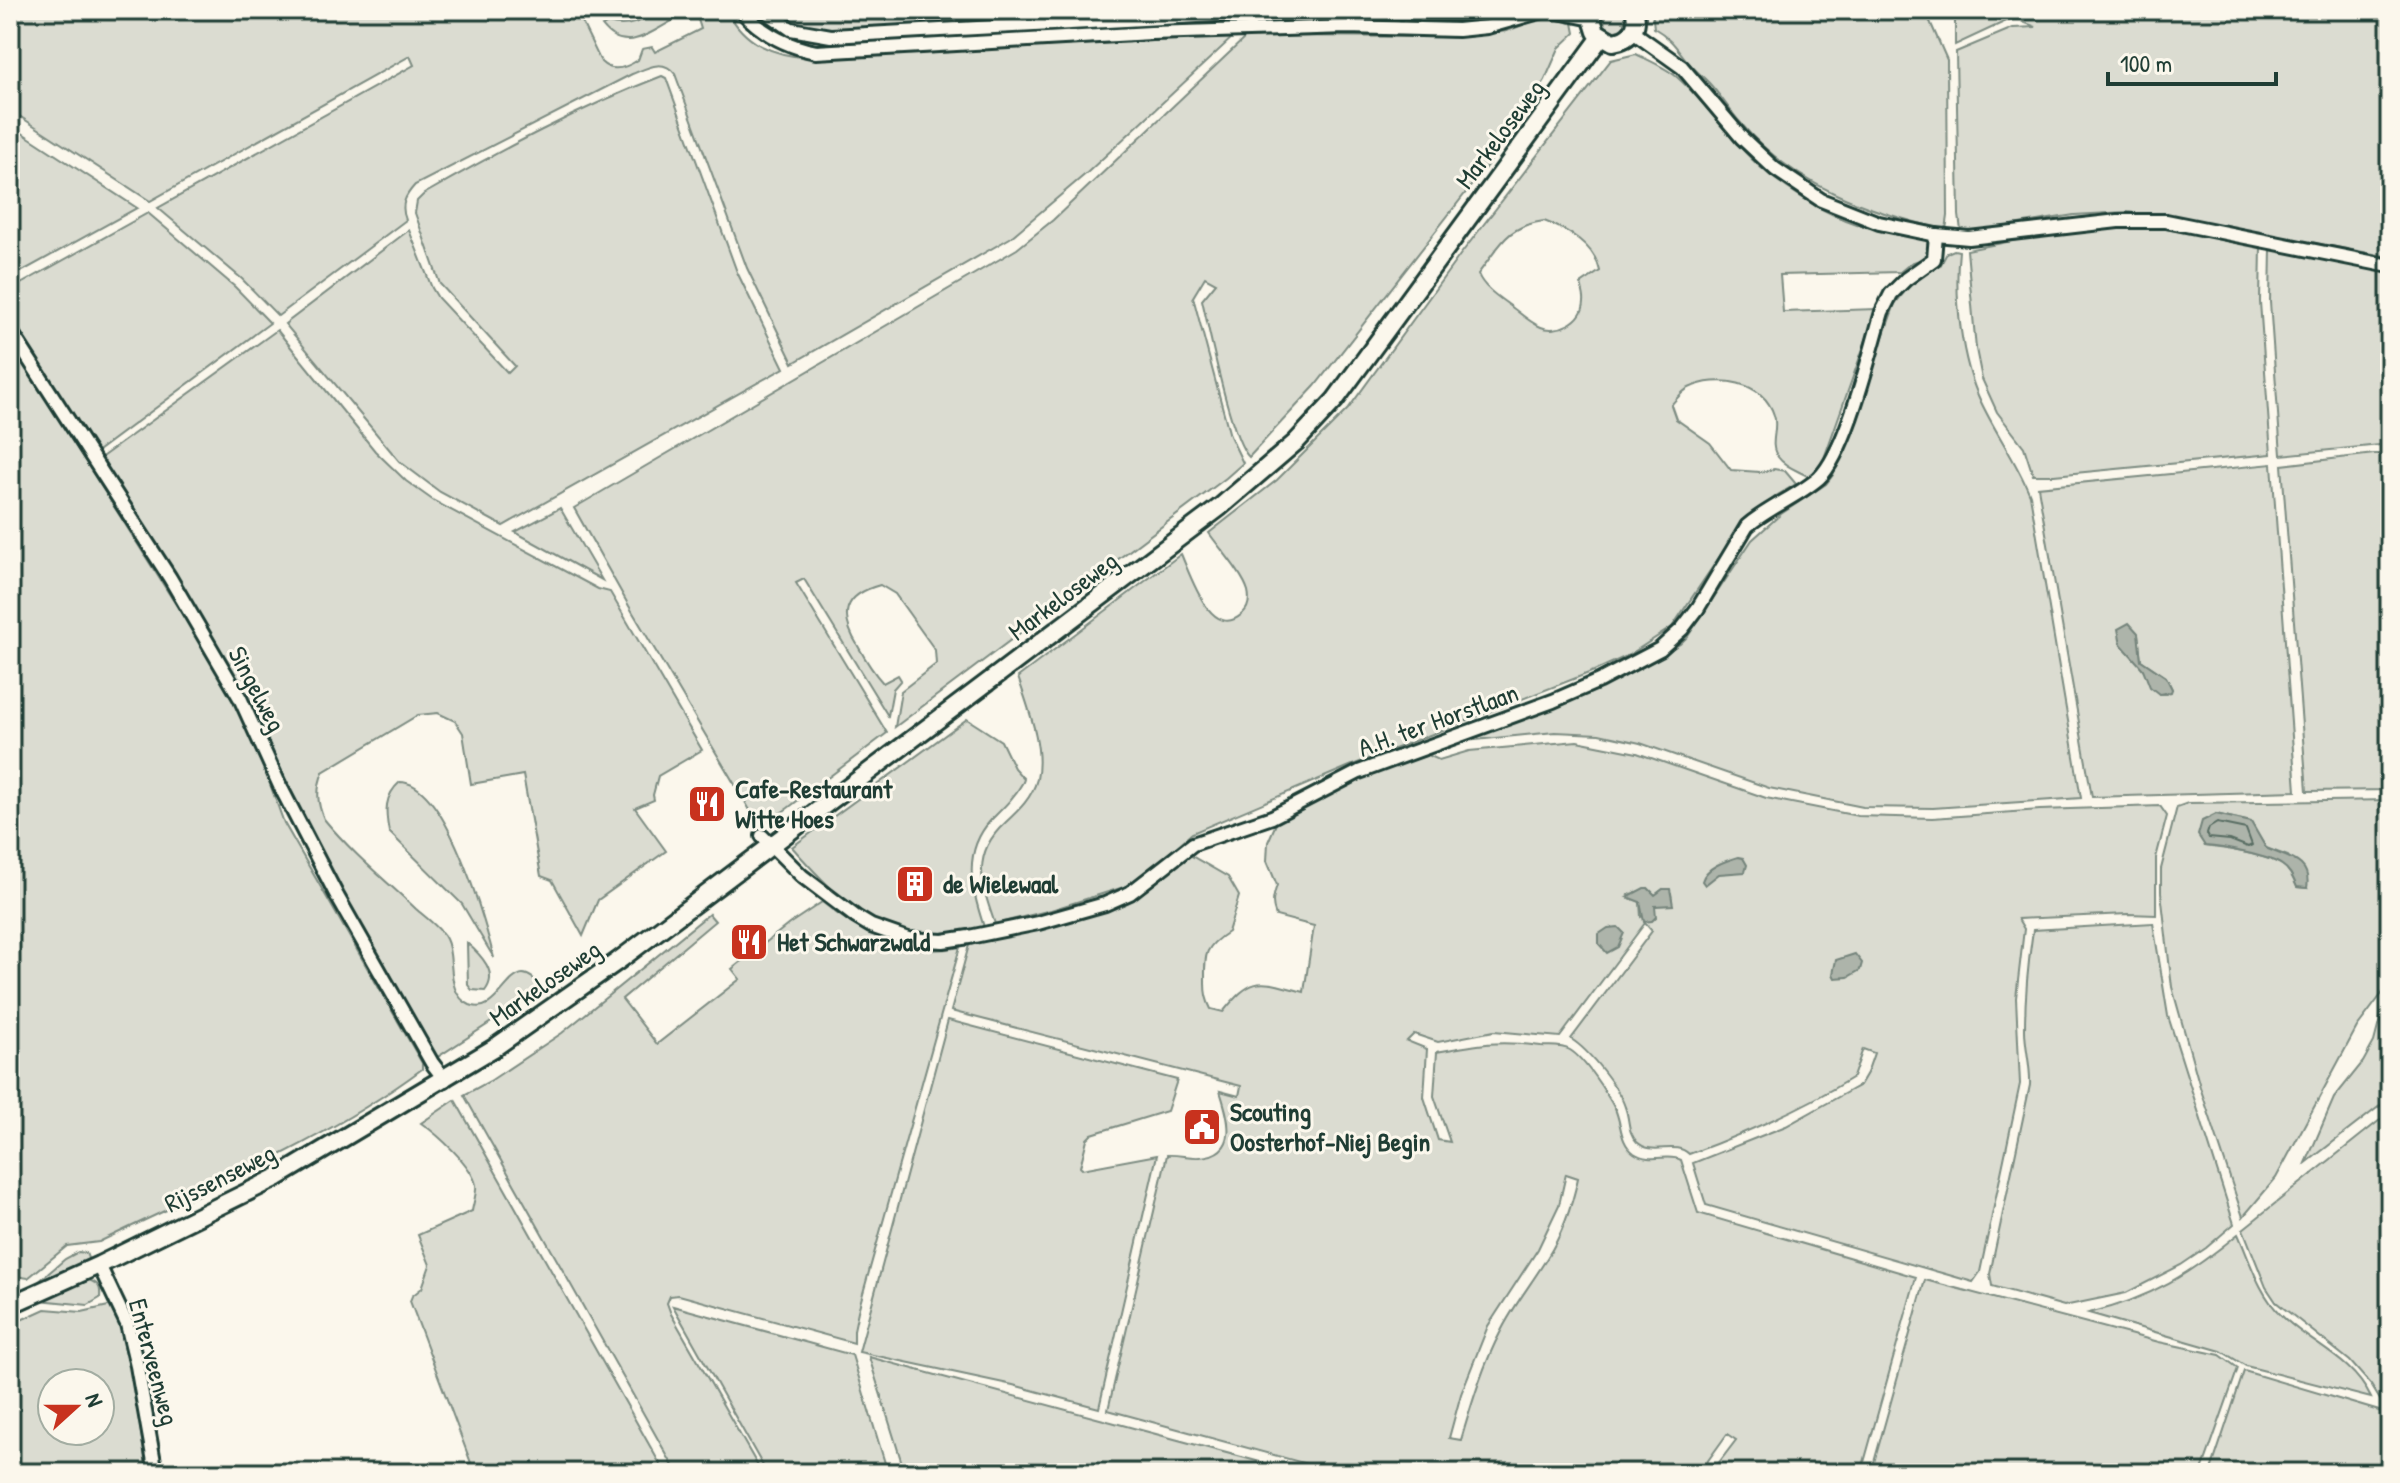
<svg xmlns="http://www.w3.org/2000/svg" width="2400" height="1483" viewBox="0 0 2400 1483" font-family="'Patrick Hand',sans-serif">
	<rect width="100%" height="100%" fill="#fbf7ec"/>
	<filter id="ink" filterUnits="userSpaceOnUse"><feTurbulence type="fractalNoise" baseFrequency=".0125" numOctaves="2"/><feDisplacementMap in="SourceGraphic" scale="16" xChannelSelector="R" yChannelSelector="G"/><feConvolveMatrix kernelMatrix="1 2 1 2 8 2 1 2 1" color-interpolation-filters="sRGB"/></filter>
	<g filter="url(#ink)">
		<!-- green -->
		<g fill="#dbdcd1" stroke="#7d8c82" stroke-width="2" fill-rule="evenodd">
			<circle cx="1615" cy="20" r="11"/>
			<path d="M10,10H576L601,62C612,73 626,68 638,60L642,49L652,47L655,52L701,29L695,10H727C744,44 773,55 809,58L1233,37L1088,172L1010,238L793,363L747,268L675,74C663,58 647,68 632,74L415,185C405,196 400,205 406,220L278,316L242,279L158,208L414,65L410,56L150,201L10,110Z"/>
			<path d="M659,10H684L679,17C652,31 625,56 602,26L608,23C628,29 643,21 659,10Z"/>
			<path d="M747,10H759L787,30L948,32L949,42C912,44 831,55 798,45C779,39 762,23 747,10Z"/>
			<path d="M768,10H1187L812,31L798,27Z"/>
			<path d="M1516,10H1531L1481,25H1251L1256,15L1458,17Z"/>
			<path d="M1652,10H1925L1947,60L1948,216L1946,230C1869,212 1791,185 1739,121C1729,109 1720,95 1709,83C1702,76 1694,69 1687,61C1676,47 1670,37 1654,28Z"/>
			<path d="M1955,10H2030L1955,45Z"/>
			<path d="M2034,10H2390V257L2195,221L2127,212L2074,215L1976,231H1961L1959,215L1956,52L2013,28L2036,27L2023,22Z"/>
			<path d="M1544,17L1573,23L1575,33L1559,48L1545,80L1513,132L1315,386L1249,457C1231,441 1209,329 1202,300L1216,283L1205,277L1193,297L1230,436L1243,463L1226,478L895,727L901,691L936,664L935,650L895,594L880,585C843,595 839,615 858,646C865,659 873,672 883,683L898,675L901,680L893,689L888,716L804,579L796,583L887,733L788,808L760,827L629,606L574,508L1017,249L1053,220L1247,36L1459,37L1507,31Z"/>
			<path d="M1145,21L1147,31L962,42L961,31Z"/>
			<path d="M1636,54C1650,61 1667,68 1678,78C1713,109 1736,151 1775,179C1802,199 1834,219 1866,227C1888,232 1913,229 1931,243V256L1911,263L1900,272L1780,275L1783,312L1877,309L1823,461L1816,473L1809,477C1799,471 1785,467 1778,457C1768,444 1779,429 1774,415C1763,381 1718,374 1689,388C1682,391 1677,399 1671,405L1676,419L1710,443L1731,470L1760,472L1774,469L1785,471L1796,484L1776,496L1739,528L1672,627L1629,655L1594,671L1350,766L1192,833L1146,873L1124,887L1051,910L995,924C982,886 970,855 1005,823C1019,810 1032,798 1037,779C1044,746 1028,708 1018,677L1181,554C1190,574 1211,642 1242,614C1249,608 1250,600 1248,591C1243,574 1220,549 1209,533L1277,480L1348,409L1460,255L1611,60ZM1544,221C1568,230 1594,244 1600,271L1581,284C1582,289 1585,297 1584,302C1583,322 1557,334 1541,327C1529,322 1519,312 1509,305C1498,297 1483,287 1478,274C1500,246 1506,226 1544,221Z"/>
			<path d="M662,76L666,78L737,272L784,368L503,526L440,492L399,461L285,324L409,230L432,288L438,298L508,373L515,366L440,284L415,213L417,201L424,194C501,150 579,108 662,76Z"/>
			<path d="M10,125L137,208L10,278Z"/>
			<path d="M148,213L235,287L270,323L95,453L10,321V290Z"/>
			<path d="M2124,226L2155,227L2261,246L2260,302L2271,454L2054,475H2033L2024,447L1997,412L1982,379L1976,349L1967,250L2047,234Z"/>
			<path d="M2271,248L2390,270V444L2281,455L2270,302Z"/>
			<path d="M1954,250L1959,251C1954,297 1961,360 1981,402C1996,434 2017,462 2030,495L2081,798L1933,808L1863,807L1769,788L1640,743L1599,734L1555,732L1465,741L1628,673L1680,644L1688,636L1752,540L1781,514L1826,484L1833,475L1895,304L1914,280L1940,266L1947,253Z"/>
			<path d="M277,330L375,451L406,481L434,501L598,589L610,592L702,750L658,776L653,795L654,800L635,808L666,851L598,900L583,936L552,880L541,876L523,775L471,784L463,733L455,721L438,713L418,715L323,772C316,789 317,803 324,819C351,852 385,880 416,909C425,917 441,928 446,939C456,958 444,993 470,1005C503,1019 511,943 542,989L436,1058L327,871L293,806L273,753L246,693L99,459Z"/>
			<path d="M10,342L235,698L252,734L284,823L422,1063V1069C324,1142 208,1189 99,1242L67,1246L28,1278L16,1276L10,1286Z"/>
			<path d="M2374,454H2390V790L2307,791L2282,465Z"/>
			<path d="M2272,464L2296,791L2092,797L2038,487ZM2138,634L2141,660L2166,677L2172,689L2167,694H2159L2139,663Z"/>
			<path d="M560,508L602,580L515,532Z"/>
			<path d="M967,719L1001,741L1014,768L1024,779L1023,782C1014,798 1003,808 991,820C961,853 972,891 984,927C961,932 940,936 916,935C869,933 821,880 792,847Z"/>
			<path d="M1577,741L1637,753L1766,798L1858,816L1933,818L2040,810L2160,806L2167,816L2156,858V915L2128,914L2018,919L2024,929L2016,998L2020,1084L1980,1272L1973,1282L1706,1205L1693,1163L1786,1126L1849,1091L1860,1085L1867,1073L1874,1053L1863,1049L1853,1077C1802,1109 1746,1133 1689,1154C1674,1140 1653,1157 1637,1142C1627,1132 1630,1119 1625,1107C1619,1088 1589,1050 1571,1039L1652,931L1645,923L1560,1037L1494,1031L1438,1042L1414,1034L1407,1041L1427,1049L1424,1097L1438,1140L1450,1142L1434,1096L1437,1052C1478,1044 1498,1040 1541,1046C1551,1047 1561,1045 1570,1050C1585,1059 1607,1094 1615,1109C1622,1124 1619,1142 1634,1153C1651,1164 1668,1153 1681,1160L1698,1213L1916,1277L1861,1473H1711L1736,1440L1727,1434L1699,1473H1340L1108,1410L1167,1155C1178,1154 1189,1158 1200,1157C1241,1154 1228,1116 1220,1091L1239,1096L1241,1086L951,1011L969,945L1064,921L1135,896L1188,854L1228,877L1239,896L1228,932C1203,948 1205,955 1205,983C1205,993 1206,999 1211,1009L1223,1012C1254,974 1259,981 1304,992L1314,926L1276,916C1271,904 1273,897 1277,885L1267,861L1268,842L1278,819L1361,777L1428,755L1439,760L1469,751ZM1648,888L1655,895L1663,889L1671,893L1672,900L1655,906L1654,910L1641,917L1640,902L1628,895ZM1566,1174L1578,1178C1572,1206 1563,1233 1547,1258C1532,1283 1514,1305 1501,1331C1483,1365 1472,1403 1461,1440L1449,1438L1461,1394L1488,1326L1538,1249L1559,1205Z"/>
			<path d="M400,782C446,782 484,919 494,958L462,904L389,832C385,812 384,796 400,782Z"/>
			<path d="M2390,800V983L2357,1027L2276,1178L2243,1217L2200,1087L2172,987L2161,892V869L2177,807L2188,803ZM2216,814L2250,822L2266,848L2288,856L2307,888L2297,887C2293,878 2290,870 2282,865C2268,855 2223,848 2205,846Z"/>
			<path d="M822,902C861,934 909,958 960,947L858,1311L854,1330V1343L679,1295L670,1296L667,1303L671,1314L762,1473H677L464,1095L490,1081L562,1033L709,914L715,921L622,999L657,1044L740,979L732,969L789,924Z"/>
			<path d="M2153,923L2168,1016L2234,1224L2206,1248L2181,1265L2126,1293L2064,1306L1992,1286L1990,1274L2030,1085C2031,1066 2025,1048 2025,1030C2025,996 2028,963 2033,930Z"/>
			<path d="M467,943C481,955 499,973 485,991L472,990L468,985Z"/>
			<path d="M2380,1019L2390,1048V1098L2306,1163L2334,1098L2363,1062L2374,1042Z"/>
			<path d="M948,1020L1177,1080L1167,1111L1092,1134L1087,1139L1080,1167L1082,1169L1157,1155L1099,1408L1013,1385L859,1352Z"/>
			<path d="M455,1100L651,1448L665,1473H430L471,1463L410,1301L412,1296L422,1288L430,1265L418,1235L472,1211C473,1204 477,1193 476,1185C472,1165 437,1134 421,1123Z"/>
			<path d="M2390,1112V1405L2382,1403L2371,1385L2350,1361L2276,1302L2266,1287L2243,1229Z"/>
			<path d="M2238,1234C2250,1261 2259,1294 2281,1315C2311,1345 2352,1358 2371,1398L2246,1366L2221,1351L2089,1313C2150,1299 2191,1273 2238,1234Z"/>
			<path d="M78,1252L86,1253L89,1261L29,1290L65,1259Z"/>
			<path d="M89,1280C99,1284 101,1287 100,1298L88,1305L39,1300Z"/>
			<path d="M1925,1280L2159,1342L2220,1355L2238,1368L2201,1473H1871Z"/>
			<path d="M113,1305L127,1340L147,1473H10V1325L45,1309L82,1312ZM52,1383H100V1431H52Z"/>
			<path d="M673,1306L852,1355L888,1473H767Z"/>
			<path d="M869,1357L1301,1473H905Z"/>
			<path d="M2244,1371L2379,1411L2390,1423V1473H2210Z"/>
		</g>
		<!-- water -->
		<g fill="#adb4aa" stroke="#74847b" stroke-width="2">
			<path d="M2129,623L2138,633L2141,660L2166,677L2172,689L2171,692L2159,694L2150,687L2143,669L2121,644L2118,629Z"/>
			<path d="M2216,814L2251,822L2266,848C2286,858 2312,859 2307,888L2297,887C2293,878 2290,870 2282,865C2269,856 2222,847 2205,846L2198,835L2202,821Z"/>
			<path d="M1738,857L1743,858L1747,865L1745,872L1719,874L1705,885L1702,881C1706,867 1725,861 1738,857Z"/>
			<path d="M1644,888H1648L1655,895L1663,889H1670L1673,905L1655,906L1656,917L1652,921L1644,922L1640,902L1627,897Z"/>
			<path d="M1618,927L1624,933L1618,947L1607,953L1599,944V934L1608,928Z"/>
			<path d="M1855,954L1862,963L1860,970L1848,977L1835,978L1833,974L1836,960Z"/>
		</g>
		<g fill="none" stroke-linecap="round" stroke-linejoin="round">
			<!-- shore -->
			<path stroke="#586d63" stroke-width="2" d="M2217,823L2246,829L2252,845L2248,847L2230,840L2209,838L2207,834L2209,828Z"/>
			<!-- minor casing -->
			<g stroke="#1f3d34" stroke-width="18">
				<g id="minor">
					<path d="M741,10C761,33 786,46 816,52L1151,33L1347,27L1458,30L1487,27L1546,10"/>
					<path d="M764,10L791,29L831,36L1252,13L1472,12L1493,10"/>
					<path d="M1549,10L1592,19"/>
					<path d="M1633,32L1682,67L1742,138L1775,169L1821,200L1879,223L1936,235L1969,238L2118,221H2166L2390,266"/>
					<path d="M10,330L170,578L240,698L280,786L337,896L432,1063L445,1080"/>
					<path d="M762,836L802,876L856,917L871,926L908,939L943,941L969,937L1038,923L1105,904L1130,893L1193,844L1272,817L1359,772L1553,701L1599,681L1660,649L1682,629L1698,608L1747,526C1769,507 1797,497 1819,478C1847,451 1870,352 1882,312L1891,294L1906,279L1934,259L1936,235"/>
					<path d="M99,1265L127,1324L137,1366L156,1473"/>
				</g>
			</g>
			<!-- major casing -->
			<g stroke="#1f3d34" stroke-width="22">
				<g id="major">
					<path d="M1595,10L1592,19L1596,32L1613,42C1631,40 1640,27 1634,10"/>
					<path d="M10,1305L99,1265L278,1177L494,1048L618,961L1220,507L1296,442L1335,400L1601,37"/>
				</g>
			</g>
			<!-- minor -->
			<use href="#minor" stroke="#fbf7ec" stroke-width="12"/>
			<!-- major -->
			<use href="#major" stroke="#fbf7ec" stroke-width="16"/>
		</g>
	</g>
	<!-- icons -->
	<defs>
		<g id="restaurant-square" transform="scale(2)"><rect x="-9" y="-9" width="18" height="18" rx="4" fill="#c8321e" stroke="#fbf7ec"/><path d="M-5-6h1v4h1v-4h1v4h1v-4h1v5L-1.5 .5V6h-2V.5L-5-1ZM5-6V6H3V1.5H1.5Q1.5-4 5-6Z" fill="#fff"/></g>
		<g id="building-square" transform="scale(2)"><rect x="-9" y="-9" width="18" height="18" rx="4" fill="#c8321e" stroke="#fbf7ec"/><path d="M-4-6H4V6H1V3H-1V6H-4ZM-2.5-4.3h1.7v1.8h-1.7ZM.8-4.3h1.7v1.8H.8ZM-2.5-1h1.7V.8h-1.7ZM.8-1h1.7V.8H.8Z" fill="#fff"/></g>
		<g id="civic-square" transform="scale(2)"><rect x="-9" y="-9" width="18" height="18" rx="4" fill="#c8321e" stroke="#fbf7ec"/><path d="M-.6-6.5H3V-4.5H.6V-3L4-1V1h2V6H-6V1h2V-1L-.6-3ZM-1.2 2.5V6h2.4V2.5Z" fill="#fff"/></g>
	</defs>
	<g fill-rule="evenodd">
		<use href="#restaurant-square" x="707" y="804"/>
		<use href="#building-square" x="915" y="884"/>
		<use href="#restaurant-square" x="749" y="942"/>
		<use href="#civic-square" x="1202" y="1127"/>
	</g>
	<g text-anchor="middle" stroke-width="6" stroke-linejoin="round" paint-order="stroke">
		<!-- street labels -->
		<g font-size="26" fill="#1f3d34" stroke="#fbf7ec">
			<text transform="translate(1500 134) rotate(-53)" y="9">Markeloseweg</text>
			<text transform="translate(1063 596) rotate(-37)" y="9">Markeloseweg</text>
			<text transform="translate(257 689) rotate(62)" y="9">Singelweg</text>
			<text transform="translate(1438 720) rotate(-20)" y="9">A.H. ter Horstlaan</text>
			<text transform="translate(545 983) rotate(-35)" y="9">Markeloseweg</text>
			<text transform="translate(220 1178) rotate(-27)" y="9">Rijssenseweg</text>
			<text transform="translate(154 1362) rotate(75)" y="9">Enterveenweg</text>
		</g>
		<!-- poi labels -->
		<g font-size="26" font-weight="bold" fill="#1f3d34" stroke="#fbf7ec" text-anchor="start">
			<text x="735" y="798">Cafe-Restaurant<tspan x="735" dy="30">Witte Hoes</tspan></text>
			<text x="943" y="893">de Wielewaal</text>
			<text x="777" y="951">Het Schwarzwald</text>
			<text x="1230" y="1121">Scouting<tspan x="1230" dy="30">Oosterhof-Niej Begin</tspan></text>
		</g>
	</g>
	<!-- margin -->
	<rect width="2400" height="1483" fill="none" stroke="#fbf7ec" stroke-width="40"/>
	<rect x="20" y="20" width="2360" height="1443" fill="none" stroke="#1f3d34" stroke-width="3" filter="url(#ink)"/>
	<!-- north arrow -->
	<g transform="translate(76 1407) rotate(69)"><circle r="38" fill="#fbf7ec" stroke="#a3ada2" stroke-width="2"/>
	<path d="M0-6L14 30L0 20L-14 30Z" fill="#c8321e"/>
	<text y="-12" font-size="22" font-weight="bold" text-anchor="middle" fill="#1f3d34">N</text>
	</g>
	<!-- scale -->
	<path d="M2108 72v12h168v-12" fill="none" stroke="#1f3d34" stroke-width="4"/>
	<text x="2120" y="72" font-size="24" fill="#1f3d34" stroke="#fbf7ec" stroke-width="6" paint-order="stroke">100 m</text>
</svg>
